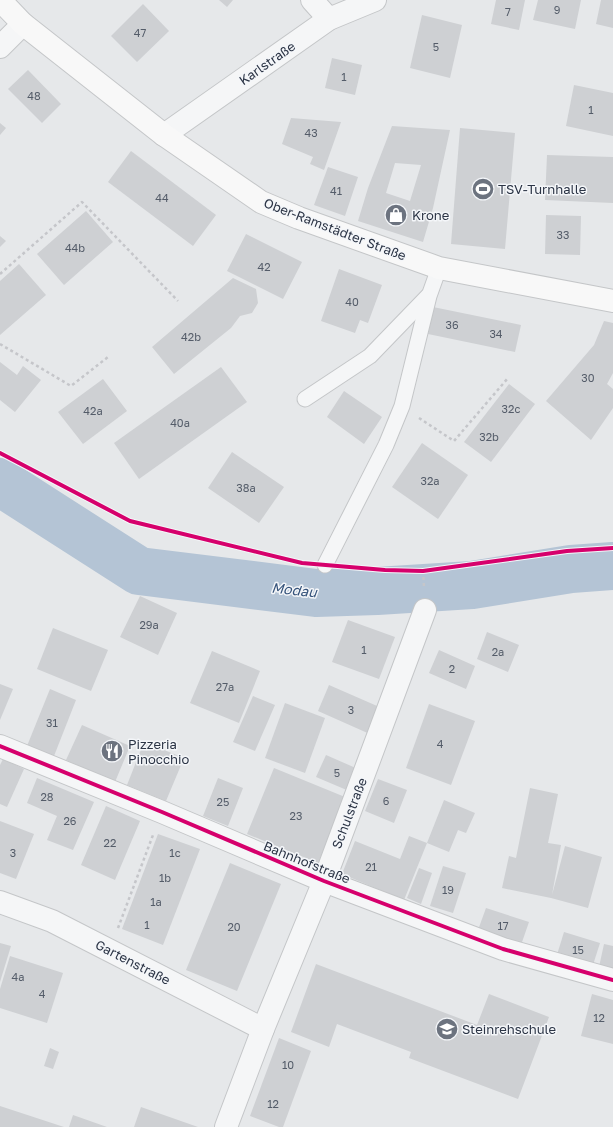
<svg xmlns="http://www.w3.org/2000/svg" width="613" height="1127" viewBox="0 0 613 1127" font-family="'Golos Text',sans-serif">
	<rect width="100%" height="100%" fill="#e6e8ea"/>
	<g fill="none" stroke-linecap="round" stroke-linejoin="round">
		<!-- river -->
		<path stroke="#b4c4d5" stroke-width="48" d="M0,482L139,571L316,593L377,591L472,585L571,569L613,566"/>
	</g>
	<!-- building -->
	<g fill="#ced0d3" fill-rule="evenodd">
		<path d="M219,0H233L227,7Z"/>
		<path d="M496,0H525L519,30L491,24Z"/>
		<path d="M538,0H581L575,29L533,20Z"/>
		<path d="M601,0H613V28L596,24Z"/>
		<path d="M143,4L169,31L137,62L111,36Z"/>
		<path d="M422,15L462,25L450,78L410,68Z"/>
		<path d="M332,58L362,65L355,95L325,88Z"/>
		<path d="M28,70L61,104L42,123L8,89Z"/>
		<path d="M574,85L613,93V136L566,126Z"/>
		<path d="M291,118L341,122L324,170L310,164L313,157L282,144Z"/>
		<path d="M0,123L6,128L0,135Z"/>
		<path d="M392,126L450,130L433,208L423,242L358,221L368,188ZM395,163L421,165L410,201L386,193Z"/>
		<path d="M460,128L515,133L505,249L451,244Z"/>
		<path d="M131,151L216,215L193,246L108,182Z"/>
		<path d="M547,155L613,157V203L545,200Z"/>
		<path d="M328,167L358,177L345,216L314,205Z"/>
		<path d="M86,211L113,242L64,285L37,254Z"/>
		<path d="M546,215L581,216L580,255L545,254Z"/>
		<path d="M246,234L302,262L283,299L227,271Z"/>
		<path d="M0,236L6,241L0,247Z"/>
		<path d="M19,264L46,295L0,335V281Z"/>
		<path d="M339,269L382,285L368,323L360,320L355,333L321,321Z"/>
		<path d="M233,278L256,289L258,303L252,313L240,316L231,328L174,374L152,347Z"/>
		<path d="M433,307L521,325L515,352L428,334Z"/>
		<path d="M604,321L613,323V373L607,384L613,389V408L591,440L546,401L594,345Z"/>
		<path d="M0,362L17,375L23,366L41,380L15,412L0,400Z"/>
		<path d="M221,367L247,402L139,479L114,443Z"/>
		<path d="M103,379L127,411L83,444L58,412Z"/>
		<path d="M509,384L535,404L491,462L464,442Z"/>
		<path d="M344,391L382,417L364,444L327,417Z"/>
		<path d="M422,443L468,475L438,519L392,487Z"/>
		<path d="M232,452L284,487L259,523L208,488Z"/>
		<path d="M140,596L177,613L158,655L120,637Z"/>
		<path d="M348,620L395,637L379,679L332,662Z"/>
		<path d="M53,628L108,650L91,691L37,669Z"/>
		<path d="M487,632L519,645L508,672L477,659Z"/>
		<path d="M439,650L475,666L466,689L429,673Z"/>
		<path d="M212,651L260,671L239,723L190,703Z"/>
		<path d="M0,684L13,689L0,720Z"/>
		<path d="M329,685L384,709L372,735L318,711Z"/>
		<path d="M50,689L76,700L54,756L27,746Z"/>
		<path d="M253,696L275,705L255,751L233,742Z"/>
		<path d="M285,703L325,718L305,773L265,758Z"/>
		<path d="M429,704L475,721L451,785L406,768Z"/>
		<path d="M82,725L130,746L115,782L66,760Z"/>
		<path d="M144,742L184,758L166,801L127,785Z"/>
		<path d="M326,755L358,769L349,791L316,777Z"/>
		<path d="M3,759L24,769L7,807L0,804V765Z"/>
		<path d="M274,768L345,797L318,863L247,834Z"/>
		<path d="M37,778L94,802L73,850L47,840L57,816L27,803Z"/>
		<path d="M218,778L243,788L228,826L203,816Z"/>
		<path d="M378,779L407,790L394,823L365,811Z"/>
		<path d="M530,788L558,794L548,843L561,845L552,895L565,846L602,857L588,908L551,898L502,888L509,856L516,858Z"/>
		<path d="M444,800L475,813L466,833L458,830L449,852L427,843Z"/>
		<path d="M106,806L140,821L115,880L81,865Z"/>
		<path d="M0,821L34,834L16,879L0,873Z"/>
		<path d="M158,834L200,849L163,945L122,929Z"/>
		<path d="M409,836L427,843L404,900L342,874L355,841L400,859Z"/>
		<path d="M230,863L281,884L237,991L186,970Z"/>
		<path d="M443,866L466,873L453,913L430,906Z"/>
		<path d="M419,868L432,873L421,904L407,898Z"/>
		<path d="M486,908L529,922L521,945L478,930Z"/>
		<path d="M564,932L600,943L592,968L556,958Z"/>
		<path d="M0,943L11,946L0,982Z"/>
		<path d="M604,944L613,946V970L599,967Z"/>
		<path d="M10,956L63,973L47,1023L0,1008V989Z"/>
		<path d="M316,964L477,1025L489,994L549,1017L518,1099L409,1058L411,1052L337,1024L329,1047L291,1032Z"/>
		<path d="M592,994L613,1000V1044L581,1036Z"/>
		<path d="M279,1038L311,1051L283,1127H279L250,1116Z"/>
		<path d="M50,1048L59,1052L53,1069L44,1066Z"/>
		<path d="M0,1106L64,1127H0Z"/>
		<path d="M141,1107L198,1127H134Z"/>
		<path d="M73,1115L107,1127H69Z"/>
	</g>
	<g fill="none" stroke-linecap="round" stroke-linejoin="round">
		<!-- lane casing -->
		<g stroke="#c4c6c8" stroke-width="17">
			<g id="lane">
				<path d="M305,399L370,356L428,296"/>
				<path d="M325,565L386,445L402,406L429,296L439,268"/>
			</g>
		</g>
		<!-- street casing -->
		<g stroke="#c4c6c8" stroke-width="24">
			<g id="street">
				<path d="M312,0L329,19"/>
				<path d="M0,47L23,24"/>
				<path d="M164,135L329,19L375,0"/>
				<path d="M0,746L162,812L324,881L503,949L613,980"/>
				<path d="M0,902L52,921L263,1029"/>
				<path d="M226,1127L263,1029L324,881L425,610"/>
			</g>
		</g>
		<!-- secondary casing -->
		<g stroke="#c4c6c8" stroke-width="24">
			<path id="secondary" d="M0,0L23,24L164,135L261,202L299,218L439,268L613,301"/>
		</g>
		<!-- path -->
		<g stroke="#c5c6ca" stroke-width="2.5" stroke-dasharray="3 3" stroke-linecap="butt">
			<path d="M0,274L82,202L178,301"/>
			<path d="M0,344L71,386L108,357"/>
			<path d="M419,418L454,441L508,378"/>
			<path d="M423,571L424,587"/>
			<path d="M118,928L153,835"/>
		</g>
		<!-- lane -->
		<use href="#lane" stroke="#f5f6f7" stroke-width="15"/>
		<!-- street -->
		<use href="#street" stroke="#f5f6f7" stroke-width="22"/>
		<!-- secondary -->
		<use href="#secondary" stroke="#f8f8f8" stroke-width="22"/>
		<!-- cycleway casing -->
		<g stroke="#f4f6f9" stroke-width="6">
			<g id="cycleway">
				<path d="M0,453L130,521L302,563L385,570L423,571L567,551L613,548"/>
				<path d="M0,746L162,812L324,881L503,949L613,980"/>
			</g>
		</g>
		<!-- cycleway -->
		<use href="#cycleway" stroke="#d6006c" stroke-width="4"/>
	</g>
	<!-- icons -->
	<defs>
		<g id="stadium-disc" transform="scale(1.15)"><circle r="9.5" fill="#6c737f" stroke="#f4f6f9"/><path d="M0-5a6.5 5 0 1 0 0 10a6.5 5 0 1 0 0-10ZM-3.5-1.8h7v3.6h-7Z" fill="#fff"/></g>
		<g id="shop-disc" transform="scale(1.15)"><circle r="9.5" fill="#6c737f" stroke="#f4f6f9"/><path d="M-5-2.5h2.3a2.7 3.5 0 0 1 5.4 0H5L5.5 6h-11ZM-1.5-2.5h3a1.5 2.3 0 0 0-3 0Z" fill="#fff"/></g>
		<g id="restaurant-disc" transform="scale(1.15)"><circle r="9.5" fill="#6c737f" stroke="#f4f6f9"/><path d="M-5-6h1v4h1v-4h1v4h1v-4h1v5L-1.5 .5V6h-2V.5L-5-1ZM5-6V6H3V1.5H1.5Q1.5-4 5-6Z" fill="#fff"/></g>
		<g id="school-disc" transform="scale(1.15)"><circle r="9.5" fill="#6c737f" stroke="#f4f6f9"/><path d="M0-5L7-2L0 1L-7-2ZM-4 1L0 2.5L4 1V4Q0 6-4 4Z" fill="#fff"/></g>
	</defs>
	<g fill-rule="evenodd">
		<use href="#stadium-disc" x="483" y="189"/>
		<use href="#shop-disc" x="396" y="215"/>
		<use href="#restaurant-disc" x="112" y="751"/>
		<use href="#school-disc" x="447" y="1029"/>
	</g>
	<g text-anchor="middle" stroke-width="3" stroke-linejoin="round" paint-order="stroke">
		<!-- number labels -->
		<g font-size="11" fill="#545c69">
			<text x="557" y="14">9</text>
			<text x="508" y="16">7</text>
			<text x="140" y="37">47</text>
			<text x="436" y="51">5</text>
			<text x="344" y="81">1</text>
			<text x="34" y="100">48</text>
			<text x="591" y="114">1</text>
			<text x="311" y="137">43</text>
			<text x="336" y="195">41</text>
			<text x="162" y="202">44</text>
			<text x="563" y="239">33</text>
			<text x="75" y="252">44b</text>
			<text x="264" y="271">42</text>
			<text x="352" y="306">40</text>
			<text x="452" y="329">36</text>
			<text x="496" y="338">34</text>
			<text x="191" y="341">42b</text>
			<text x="588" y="382">30</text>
			<text x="511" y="413">32c</text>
			<text x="93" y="415">42a</text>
			<text x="180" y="427">40a</text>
			<text x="489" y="441">32b</text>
			<text x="430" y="485">32a</text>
			<text x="246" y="492">38a</text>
			<text x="149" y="629">29a</text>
			<text x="364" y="654">1</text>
			<text x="498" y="656">2a</text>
			<text x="452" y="673">2</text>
			<text x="225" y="691">27a</text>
			<text x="351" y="714">3</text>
			<text x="52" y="727">31</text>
			<text x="440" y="748">4</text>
			<text x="337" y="777">5</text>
			<text x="47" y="801">28</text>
			<text x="386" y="805">6</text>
			<text x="223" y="806">25</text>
			<text x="296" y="820">23</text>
			<text x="70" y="825">26</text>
			<text x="110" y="847">22</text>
			<text x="13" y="857">3</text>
			<text x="175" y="857">1c</text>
			<text x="371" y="871">21</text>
			<text x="165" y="882">1b</text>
			<text x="448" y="894">19</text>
			<text x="156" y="906">1a</text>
			<text x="147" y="929">1</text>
			<text x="503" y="930">17</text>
			<text x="234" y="931">20</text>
			<text x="578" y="954">15</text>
			<text x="18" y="981">4a</text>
			<text x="42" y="998">4</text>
			<text x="599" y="1022">12</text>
			<text x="288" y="1069">10</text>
			<text x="273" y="1108">12</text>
		</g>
		<!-- street labels -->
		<g font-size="13" fill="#2b3445" stroke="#f4f6f9">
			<text transform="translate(267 63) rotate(-35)" y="5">Karlstraße</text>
			<text transform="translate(335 229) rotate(21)" y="5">Ober-Ramstädter Straße</text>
			<text transform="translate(349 813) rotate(-69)" y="5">Schulstraße</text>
			<text transform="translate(307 862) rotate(22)" y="5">Bahnhofstraße</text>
			<text transform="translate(133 962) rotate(27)" y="5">Gartenstraße</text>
		</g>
		<!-- poi labels -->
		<g font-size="13" fill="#2b3445" stroke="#f4f6f9" text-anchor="start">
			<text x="498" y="194">TSV-Turnhalle</text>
			<text x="412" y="220">Krone</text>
			<text x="128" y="749">Pizzeria<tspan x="128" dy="15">Pinocchio</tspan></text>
			<text x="462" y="1034">Steinrehschule</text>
		</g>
		<!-- water labels -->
		<g font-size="14" font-style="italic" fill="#34527a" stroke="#f4f6f9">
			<text transform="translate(294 590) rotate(6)" y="5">Modau</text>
		</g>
	</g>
</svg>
